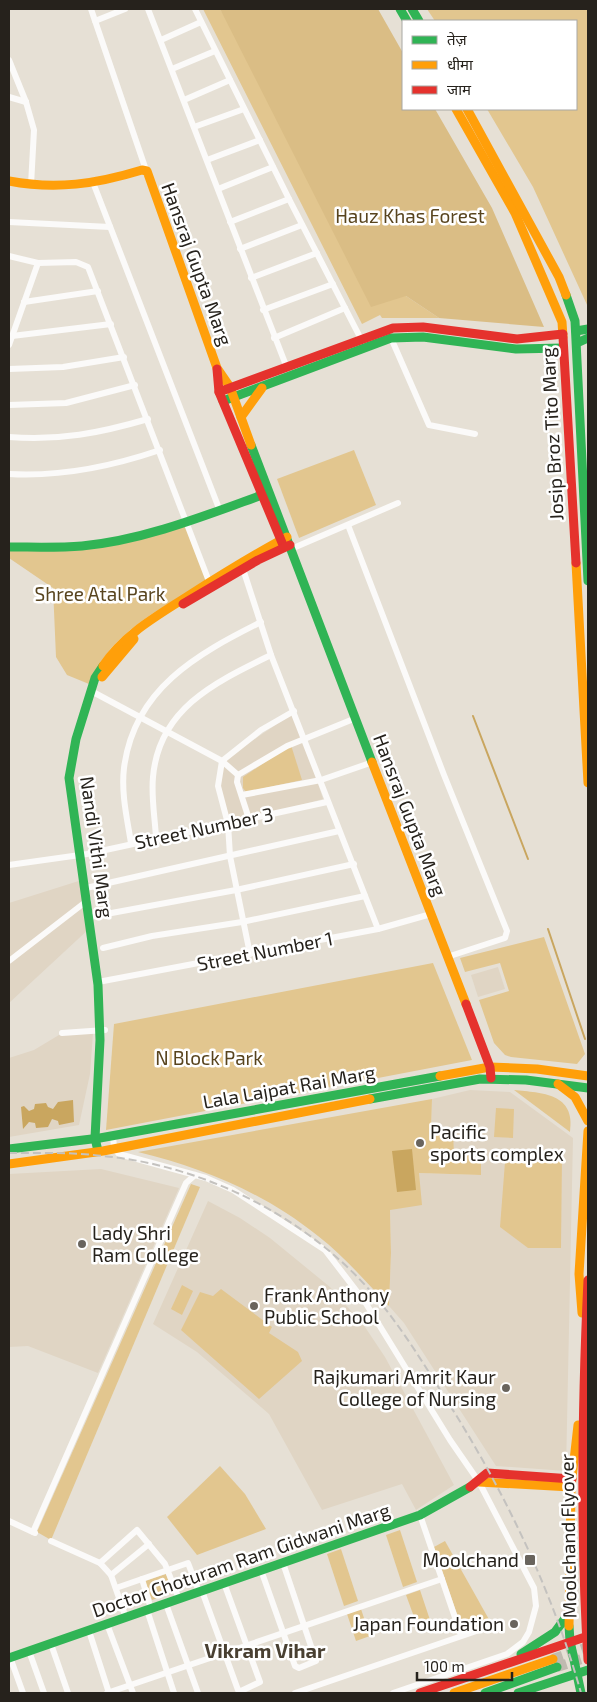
<svg xmlns="http://www.w3.org/2000/svg" width="597" height="1702" viewBox="0 0 597 1702" font-family="'Exo 2','Noto Sans Devanagari',sans-serif">
	<rect width="100%" height="100%" fill="#e6e0d5"/>
	<!-- built -->
	<g fill="#e0d5c4">
		<path d="M295,712L323,799L228,824L218,786L222,761Z"/>
		<path d="M85,879L91,927L9,1003V903Z"/>
		<path d="M498,967L505,989L478,997L471,975Z"/>
		<path d="M93,1033L90,1074L79,1125L9,1137V1058L34,1050L59,1035Z"/>
		<path d="M470,1090L510,1092L573,1138L566,1471L496,1466L404,1323L389,1306L391,1253L390,1210L419,1173L481,1175L454,1155L431,1131L432,1099Z"/>
		<path d="M101,1169L179,1188L98,1373L28,1346L9,1347V1174Z"/>
		<path d="M208,1201L240,1218L270,1238L330,1287L365,1327L385,1357L454,1485L416,1510L402,1484L322,1510L269,1414L197,1352L153,1324Z"/>
	</g>
	<!-- green -->
	<g fill="#e2c68f">
		<path d="M203,9H220L406,296L439,318H382L380,315L362,324Z"/>
		<path d="M427,9H588V307L533,187L487,109H576V21H435Z"/>
		<path d="M354,450L376,505L299,538L277,479Z"/>
		<path d="M185,525L208,581C178,598 145,615 120,639C106,651 98,668 89,684L67,675L56,657L53,588L9,558V549H84Z"/>
		<path d="M291,745L302,780L246,792L243,788V777Z"/>
		<path d="M544,937L585,1054L577,1064L511,1057L505,1055L494,1043L479,1000L509,991L500,963L465,972L460,958Z"/>
		<path d="M433,963L472,1060L106,1130L114,1024Z"/>
		<path d="M514,1090C542,1093 576,1093 570,1132Z"/>
		<path d="M432,1099L431,1131L453,1132L454,1155L481,1156V1175L419,1173L422,1205L390,1210L391,1253L389,1306C366,1282 344,1256 318,1236C264,1193 204,1168 138,1152Z"/>
		<path d="M496,1108L514,1109L513,1138L494,1137Z"/>
		<path d="M506,1149L562,1156L561,1248H528L500,1227Z"/>
		<path d="M191,1184L200,1187L51,1540L37,1532Z"/>
		<path d="M182,1285L193,1291L182,1315L171,1309Z"/>
		<path d="M221,1289L272,1327L269,1333L298,1352L302,1361L259,1399L181,1330L200,1292L213,1296Z"/>
		<path d="M220,1466L245,1494L266,1529L197,1555L167,1517Z"/>
		<path d="M400,1530L417,1582L403,1587L386,1535Z"/>
		<path d="M445,1541L491,1623L463,1632L434,1547Z"/>
		<path d="M341,1549L358,1601L344,1606L327,1554Z"/>
		<path d="M166,1574L173,1593L152,1600L145,1581Z"/>
		<path d="M420,1590L430,1620L417,1625L406,1595Z"/>
		<path d="M361,1609L370,1636L356,1641L347,1614Z"/>
	</g>
	<!-- forest -->
	<path fill="#dabd85" d="M220,9H378L403,53V109H435L492,208L544,327L439,318L406,296L371,307Z"/>
	<!-- water -->
	<g fill="#c9a65f">
		<path d="M73,1100L74,1122L59,1125L58,1121L52,1119L48,1127L36,1128L35,1123L29,1122L23,1129L21,1107L24,1106L29,1111L34,1109L35,1104L46,1103L48,1107L53,1109L58,1102Z"/>
		<path d="M412,1149L416,1190L397,1192L392,1151Z"/>
	</g>
	<g fill="none" stroke-linecap="round" stroke-linejoin="round">
		<!-- stream -->
		<g stroke="#c9a65f" stroke-width="2">
			<path d="M473,716L528,859"/>
			<path d="M548,929L585,1039"/>
		</g>
		<!-- primary-tunnel -->
		<g stroke="#c0bab0" stroke-width="10" stroke-dasharray="10 5" stroke-linecap="butt">
			<path d="M553,1659L588,1647"/>
			<path d="M557,1667L588,1657"/>
		</g>
		<!-- street -->
		<g stroke="#fbfaf9" stroke-width="6">
			<path d="M91,9L146,170"/>
			<path d="M148,9L287,368"/>
			<path d="M195,9L289,199L363,343"/>
			<path d="M95,21L125,9"/>
			<path d="M161,40L201,22"/>
			<path d="M9,60L26,102L34,130L31,185"/>
			<path d="M172,69L215,51"/>
			<path d="M9,97L26,102"/>
			<path d="M184,100L230,80"/>
			<path d="M194,127L244,109"/>
			<path d="M207,160L260,140"/>
			<path d="M94,185L220,511"/>
			<path d="M218,189L273,167"/>
			<path d="M9,222L110,227"/>
			<path d="M230,222L289,199"/>
			<path d="M240,249L302,225"/>
			<path d="M9,256L38,263L76,262L88,267L210,584"/>
			<path d="M251,278L317,253"/>
			<path d="M24,302L98,291"/>
			<path d="M263,310L333,284"/>
			<path d="M12,336L111,324"/>
			<path d="M274,338L345,308"/>
			<path d="M391,338L429,425L475,434"/>
			<path d="M9,345L38,263"/>
			<path d="M9,369L63,367L124,357"/>
			<path d="M9,405L66,403L135,385"/>
			<path d="M9,437C59,441 100,433 148,419"/>
			<path d="M9,474C61,477 110,467 160,450"/>
			<path d="M348,525L444,775L507,931L505,938L447,957"/>
			<path d="M291,549L398,503"/>
			<path d="M243,569L271,655L378,929"/>
			<path d="M93,692L222,761L238,775"/>
			<path d="M242,795L321,780L373,762"/>
			<path d="M249,819L237,782L238,775L287,746L356,718"/>
			<path d="M156,838C155,818 151,797 153,777C159,708 216,682 271,655"/>
			<path d="M131,843C127,818 121,793 124,768C134,689 197,654 261,622"/>
			<path d="M9,865L87,854L327,802"/>
			<path d="M86,888L339,831"/>
			<path d="M90,917L236,890L354,864"/>
			<path d="M103,948L152,936L242,922L365,896"/>
			<path d="M250,954L230,856L228,824L218,786L222,761L261,730L294,711"/>
			<path d="M9,961L88,900"/>
			<path d="M98,982L378,929L431,914"/>
			<path d="M62,1033L105,1030"/>
			<path d="M113,1135L114,1148L119,1154L206,1178L233,1190L325,1250L365,1302L450,1440L479,1482L534,1588L536,1606L529,1632L523,1642L507,1654L393,1693"/>
			<path d="M420,1515L461,1635"/>
			<path d="M9,1521L35,1533"/>
			<path d="M33,1532L186,1183L195,1175"/>
			<path d="M51,1541L100,1563L111,1575L126,1618"/>
			<path d="M100,1563L137,1530L165,1564L179,1599"/>
			<path d="M261,1570L295,1666L299,1668L316,1661L283,1563"/>
			<path d="M111,1575L149,1544"/>
			<path d="M142,1579L151,1609"/>
			<path d="M116,1588L188,1563L199,1592"/>
			<path d="M202,1591L238,1690L241,1691L260,1682L224,1583"/>
			<path d="M166,1604L198,1693"/>
			<path d="M147,1610L174,1693"/>
			<path d="M107,1624L133,1693"/>
			<path d="M89,1631L109,1693"/>
			<path d="M51,1644L68,1693"/>
			<path d="M29,1651L44,1693"/>
			<path d="M10,1657L23,1693"/>
			<path d="M107,1693L442,1579"/>
			<path d="M295,1693L494,1625"/>
		</g>
		<!-- fast -->
		<g stroke="#30b455" stroke-width="9">
			<path d="M400,9L407,21"/>
			<path d="M412,9L419,21"/>
			<path d="M566,295L575,321L588,581"/>
			<path d="M576,331L588,329"/>
			<path d="M577,343L588,338"/>
			<path d="M223,401L391,338L423,337L516,349L563,348"/>
			<path d="M251,445L372,762"/>
			<path d="M9,547C33,547 58,548 82,546C144,540 204,516 262,495"/>
			<path d="M370,1099L480,1079L526,1080L588,1088"/>
			<path d="M9,1149L100,1138L440,1076"/>
			<path d="M98,1151L95,1138L100,1040L98,985L69,778L76,739L95,678L103,666"/>
			<path d="M569,1626L570,1641L581,1693"/>
			<path d="M521,1654L555,1632L569,1613"/>
			<path d="M9,1658L420,1515L470,1487"/>
			<path d="M485,1693L557,1667"/>
			<path d="M518,1693L588,1670"/>
		</g>
		<!-- slow -->
		<g stroke="#ff9f0a" stroke-width="9">
			<path d="M456,109L515,213L562,322L563,337"/>
			<path d="M467,109L559,277L566,295"/>
			<path d="M9,181C56,190 96,184 142,170L147,171L217,368L230,387L251,445"/>
			<path d="M241,417L262,388"/>
			<path d="M576,563L588,783"/>
			<path d="M103,666C124,634 157,616 188,596C221,575 253,555 287,537"/>
			<path d="M102,677L134,639"/>
			<path d="M372,762L466,1004"/>
			<path d="M440,1076L490,1067L537,1069L588,1076"/>
			<path d="M558,1084L575,1097L588,1121"/>
			<path d="M9,1164L103,1151L370,1099"/>
			<path d="M582,1313L579,1274L588,1131"/>
			<path d="M479,1482L571,1487"/>
			<path d="M569,1626L571,1487L578,1425"/>
			<path d="M454,1693L553,1659"/>
		</g>
		<!-- jam -->
		<g stroke="#e5322d" stroke-width="9">
			<path d="M563,337L576,563"/>
			<path d="M217,369L219,392L283,545"/>
			<path d="M219,392L393,328L423,327L517,339L563,334"/>
			<path d="M183,604L258,560L290,545"/>
			<path d="M466,1004L490,1067L491,1078"/>
			<path d="M588,1280C582,1407 580,1533 588,1660"/>
			<path d="M470,1487L487,1473L572,1479"/>
			<path d="M420,1693L588,1636"/>
		</g>
		<!-- rail -->
		<path stroke="#c4c2bf" stroke-width="2" stroke-dasharray="8 4" stroke-linecap="butt" d="M9,1153C40,1153 72,1152 103,1156C200,1165 299,1213 365,1285C401,1324 427,1370 456,1415C509,1501 554,1596 581,1693"/>
	</g>
	<!-- markers -->
	<g fill="#69645d" stroke="#fff" stroke-width="2">
		<circle cx="420" cy="1143" r="5"/>
		<circle cx="82" cy="1244" r="5"/>
		<circle cx="254" cy="1306" r="5"/>
		<circle cx="506" cy="1388" r="5"/>
		<rect x="524" y="1554" width="12" height="12" rx="2.5"/>
		<circle cx="514" cy="1624" r="5"/>
	</g>
	<g text-anchor="middle" stroke-width="5" stroke-linejoin="round" paint-order="stroke">
		<!-- park labels -->
		<g font-size="19" fill="#58441e" stroke="#fff">
			<text x="410" y="223">Hauz Khas Forest</text>
			<text x="100" y="601">Shree Atal Park</text>
			<text x="209" y="1065">N Block Park</text>
		</g>
		<!-- street labels -->
		<g font-size="19" fill="#26221c" stroke="#fff">
			<text transform="translate(197 264) rotate(70)" y="7">Hansraj Gupta Marg</text>
			<text transform="translate(552 434) rotate(-93)" y="7">Josip Broz Tito Marg</text>
			<text transform="translate(410 815) rotate(69)" y="7">Hansraj Gupta Marg</text>
			<text transform="translate(204 828) rotate(-12)" y="7">Street Number 3</text>
			<text transform="translate(97 847) rotate(82)" y="7">Nandi Vithi Marg</text>
			<text transform="translate(265 951) rotate(-11)" y="7">Street Number 1</text>
			<text transform="translate(289 1087) rotate(-10)" y="7">Lala Lajpat Rai Marg</text>
			<text transform="translate(568 1536) rotate(-91)" y="7">Moolchand Flyover</text>
			<text transform="translate(241 1560) rotate(-19)" y="7">Doctor Choturam Ram Gidwani Marg</text>
		</g>
		<!-- poi labels -->
		<g font-size="19" fill="#26221c" stroke="#fff" text-anchor="start">
			<text x="430" y="1139">Pacific<tspan x="430" dy="22">sports complex</tspan></text>
			<text x="92" y="1240">Lady Shri<tspan x="92" dy="22">Ram College</tspan></text>
			<text x="264" y="1302">Frank Anthony<tspan x="264" dy="22">Public School</tspan></text>
			<text x="496" y="1384" text-anchor="end">Rajkumari Amrit Kaur<tspan x="496" dy="22">College of Nursing</tspan></text>
			<text x="519" y="1567" text-anchor="end">Moolchand</text>
			<text x="504" y="1631" text-anchor="end">Japan Foundation</text>
		</g>
		<!-- neighbourhood labels -->
		<g font-size="20" font-weight="bold" fill="#494032" stroke="#fff">
			<text x="265" y="1658">Vikram Vihar</text>
		</g>
	</g>
	<!-- border -->
	<rect width="597" height="1702" fill="none" stroke="#26221c" stroke-width="20"/>
	<!-- legend -->
	<rect x="402" y="20" width="175" height="90" fill="#ffffff" stroke="#a8a7a4"/>
	<rect x="412" y="36" width="25" height="8" fill="#30b455" stroke="#a8a7a4"/>
	<text x="447" y="45" font-size="15" fill="#26221c">तेज़</text>
	<rect x="412" y="61" width="25" height="8" fill="#ff9f0a" stroke="#a8a7a4"/>
	<text x="447" y="70" font-size="15" fill="#26221c">धीमा</text>
	<rect x="412" y="86" width="25" height="8" fill="#e5322d" stroke="#a8a7a4"/>
	<text x="447" y="95" font-size="15" fill="#26221c">जाम</text>
	<!-- scale -->
	<path d="M417 1672v8h95v-8" fill="none" stroke="#26221c" stroke-width="2.5"/>
	<text x="424" y="1672" font-size="15" fill="#26221c" stroke="#ffffff" stroke-width="4" paint-order="stroke">100 m</text>
</svg>
